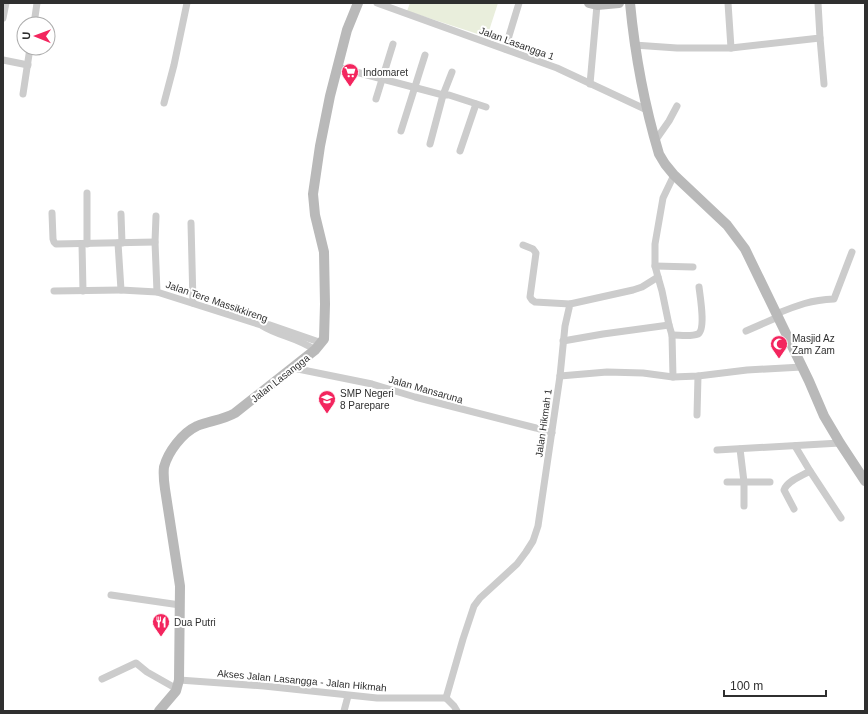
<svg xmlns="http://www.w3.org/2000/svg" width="868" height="714" viewBox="0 0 868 714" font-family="Helvetica,sans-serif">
	<rect width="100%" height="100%" fill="#fff"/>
	<!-- green -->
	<path fill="#e9eedc" d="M410,3H498L487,37L407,11Z"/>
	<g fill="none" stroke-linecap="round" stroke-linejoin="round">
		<!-- street -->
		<g stroke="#ccc" stroke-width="7">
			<path d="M377,3L557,68L647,110"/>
			<path d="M728,3L731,48"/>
			<path d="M3,18L6,3"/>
			<path d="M34,24L37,3"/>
			<path d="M820,38L824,84"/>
			<path d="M634,45L677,48H731L820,38L818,3"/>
			<path d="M505,49L519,3"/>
			<path d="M3,60L28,65"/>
			<path d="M337,67L443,95H449L486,107"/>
			<path d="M590,84L597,5"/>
			<path d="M23,94L30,48"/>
			<path d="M376,99L393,44"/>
			<path d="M164,103L174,65L187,3"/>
			<path d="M401,131L425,55"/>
			<path d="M655,141L669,121L677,106"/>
			<path d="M430,144L443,95L452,72"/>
			<path d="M460,151L476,104"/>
			<path d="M87,193V244"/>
			<path d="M52,213L53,239L54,242L56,244L155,242"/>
			<path d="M121,214L122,243"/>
			<path d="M156,216L155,242L157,292L261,325C278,336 299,338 315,350"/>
			<path d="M191,223L193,303"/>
			<path d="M118,243L121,290L157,292"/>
			<path d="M82,244L83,291"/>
			<path d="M523,245L533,249L536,253L530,297L532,300L535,302L570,304"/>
			<path d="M655,266L693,267"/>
			<path d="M658,277L662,291L669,325L672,335L673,377"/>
			<path d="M54,291L121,290"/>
			<path d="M776,314C798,305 811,300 834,299L852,252"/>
			<path d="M263,324L270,325L322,343"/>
			<path d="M746,331L778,317"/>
			<path d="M672,335C680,335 691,337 698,334C706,329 700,296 699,287"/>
			<path d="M563,341L603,334L669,325"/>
			<path d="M293,368L372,384L415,397L536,428L552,433"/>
			<path d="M560,376L607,372L643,373L673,377L698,376L747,370L802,367"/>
			<path d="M697,415L698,376"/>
			<path d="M795,446L810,471L841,518"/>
			<path d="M740,449L744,482V506"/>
			<path d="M717,450L840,443"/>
			<path d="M727,482H770"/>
			<path d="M794,509L784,490C787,481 802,476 810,471"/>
			<path d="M111,595L180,605"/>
			<path d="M102,679L136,663L147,672L177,689"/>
			<path d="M179,680L264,686L377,698H446"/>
			<path d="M344,711L348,696"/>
			<path d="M457,711L454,706L446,698L463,639L474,606L480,598L517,564L526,552L533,541L538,526L560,376L565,326L570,304L633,290L642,287L658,277L655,266V244L663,198L674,175"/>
		</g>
		<!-- secondary -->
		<g stroke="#b9b9b9" stroke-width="10">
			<path d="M589,3L597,5L619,3"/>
			<path d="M630,3C635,55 644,104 659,154L665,164L674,175L727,225L745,249L809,381L824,416L840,443L865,481"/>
			<path d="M159,711L176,691L179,680L180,586L165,489C164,482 163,475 164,467C168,452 182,433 197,426C209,421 223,420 235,413L315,350L324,339L325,304L324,252L315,215L313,194L320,146L330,96L347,30L358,3"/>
		</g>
	</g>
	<!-- icons -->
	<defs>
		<g id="supermarket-pin" transform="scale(0.9)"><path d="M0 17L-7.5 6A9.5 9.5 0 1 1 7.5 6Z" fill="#f3255e" stroke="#fff"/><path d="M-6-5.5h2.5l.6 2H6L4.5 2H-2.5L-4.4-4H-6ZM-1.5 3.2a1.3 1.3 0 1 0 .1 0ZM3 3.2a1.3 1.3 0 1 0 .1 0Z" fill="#fff"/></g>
		<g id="mosque-pin" transform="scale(0.9)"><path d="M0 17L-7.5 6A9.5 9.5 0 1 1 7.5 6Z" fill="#f3255e" stroke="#fff"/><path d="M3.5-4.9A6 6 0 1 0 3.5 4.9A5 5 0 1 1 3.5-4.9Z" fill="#fff"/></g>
		<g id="school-pin" transform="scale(0.9)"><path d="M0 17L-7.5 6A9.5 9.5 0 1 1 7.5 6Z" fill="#f3255e" stroke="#fff"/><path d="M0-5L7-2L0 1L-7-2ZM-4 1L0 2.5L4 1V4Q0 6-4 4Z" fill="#fff"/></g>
		<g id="restaurant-pin" transform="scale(0.9)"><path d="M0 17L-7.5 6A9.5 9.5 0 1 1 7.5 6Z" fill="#f3255e" stroke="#fff"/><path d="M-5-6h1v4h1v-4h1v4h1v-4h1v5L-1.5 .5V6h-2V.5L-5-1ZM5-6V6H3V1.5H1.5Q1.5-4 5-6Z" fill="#fff"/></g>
	</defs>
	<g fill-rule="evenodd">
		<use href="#supermarket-pin" x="350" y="72"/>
		<use href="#mosque-pin" x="779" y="344"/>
		<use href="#school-pin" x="327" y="399"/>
		<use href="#restaurant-pin" x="161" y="622"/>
	</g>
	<g text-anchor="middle" stroke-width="4" stroke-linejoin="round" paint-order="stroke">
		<!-- street labels -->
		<g font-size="10" fill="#2f2f2f" stroke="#fff">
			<text transform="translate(517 43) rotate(20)" y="4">Jalan Lasangga 1</text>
			<text transform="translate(217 301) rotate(19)" y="4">Jalan Tere Massikkireng</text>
			<text transform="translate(280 378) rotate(-38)" y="4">Jalan Lasangga</text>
			<text transform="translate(426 389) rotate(16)" y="4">Jalan Mansaruna</text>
			<text transform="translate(543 423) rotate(-82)" y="4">Jalan Hikmah 1</text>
			<text transform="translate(302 680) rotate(5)" y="4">Akses Jalan Lasangga - Jalan Hikmah</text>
		</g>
		<!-- poi labels -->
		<g font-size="10" fill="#2f2f2f" stroke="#fff" text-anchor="start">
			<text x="363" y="76">Indomaret</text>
			<text x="792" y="342">Masjid Az<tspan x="792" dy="12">Zam Zam</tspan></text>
			<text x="340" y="397">SMP Negeri<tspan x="340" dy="12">8 Parepare</tspan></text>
			<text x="174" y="626">Dua Putri</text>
		</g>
	</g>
	<!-- border -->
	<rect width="868" height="714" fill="none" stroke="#2f2f2f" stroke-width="8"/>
	<!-- north arrow -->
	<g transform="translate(36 36) rotate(271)"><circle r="19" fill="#ffffff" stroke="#acacac"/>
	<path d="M0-3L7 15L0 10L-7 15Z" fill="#f3255e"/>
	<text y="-6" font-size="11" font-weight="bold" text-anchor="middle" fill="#2f2f2f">U</text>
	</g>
	<!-- scale -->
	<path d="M724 690v6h102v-6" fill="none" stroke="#2f2f2f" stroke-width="2"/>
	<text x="730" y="690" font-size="12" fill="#2f2f2f" stroke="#ffffff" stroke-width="3" paint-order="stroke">100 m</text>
</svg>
